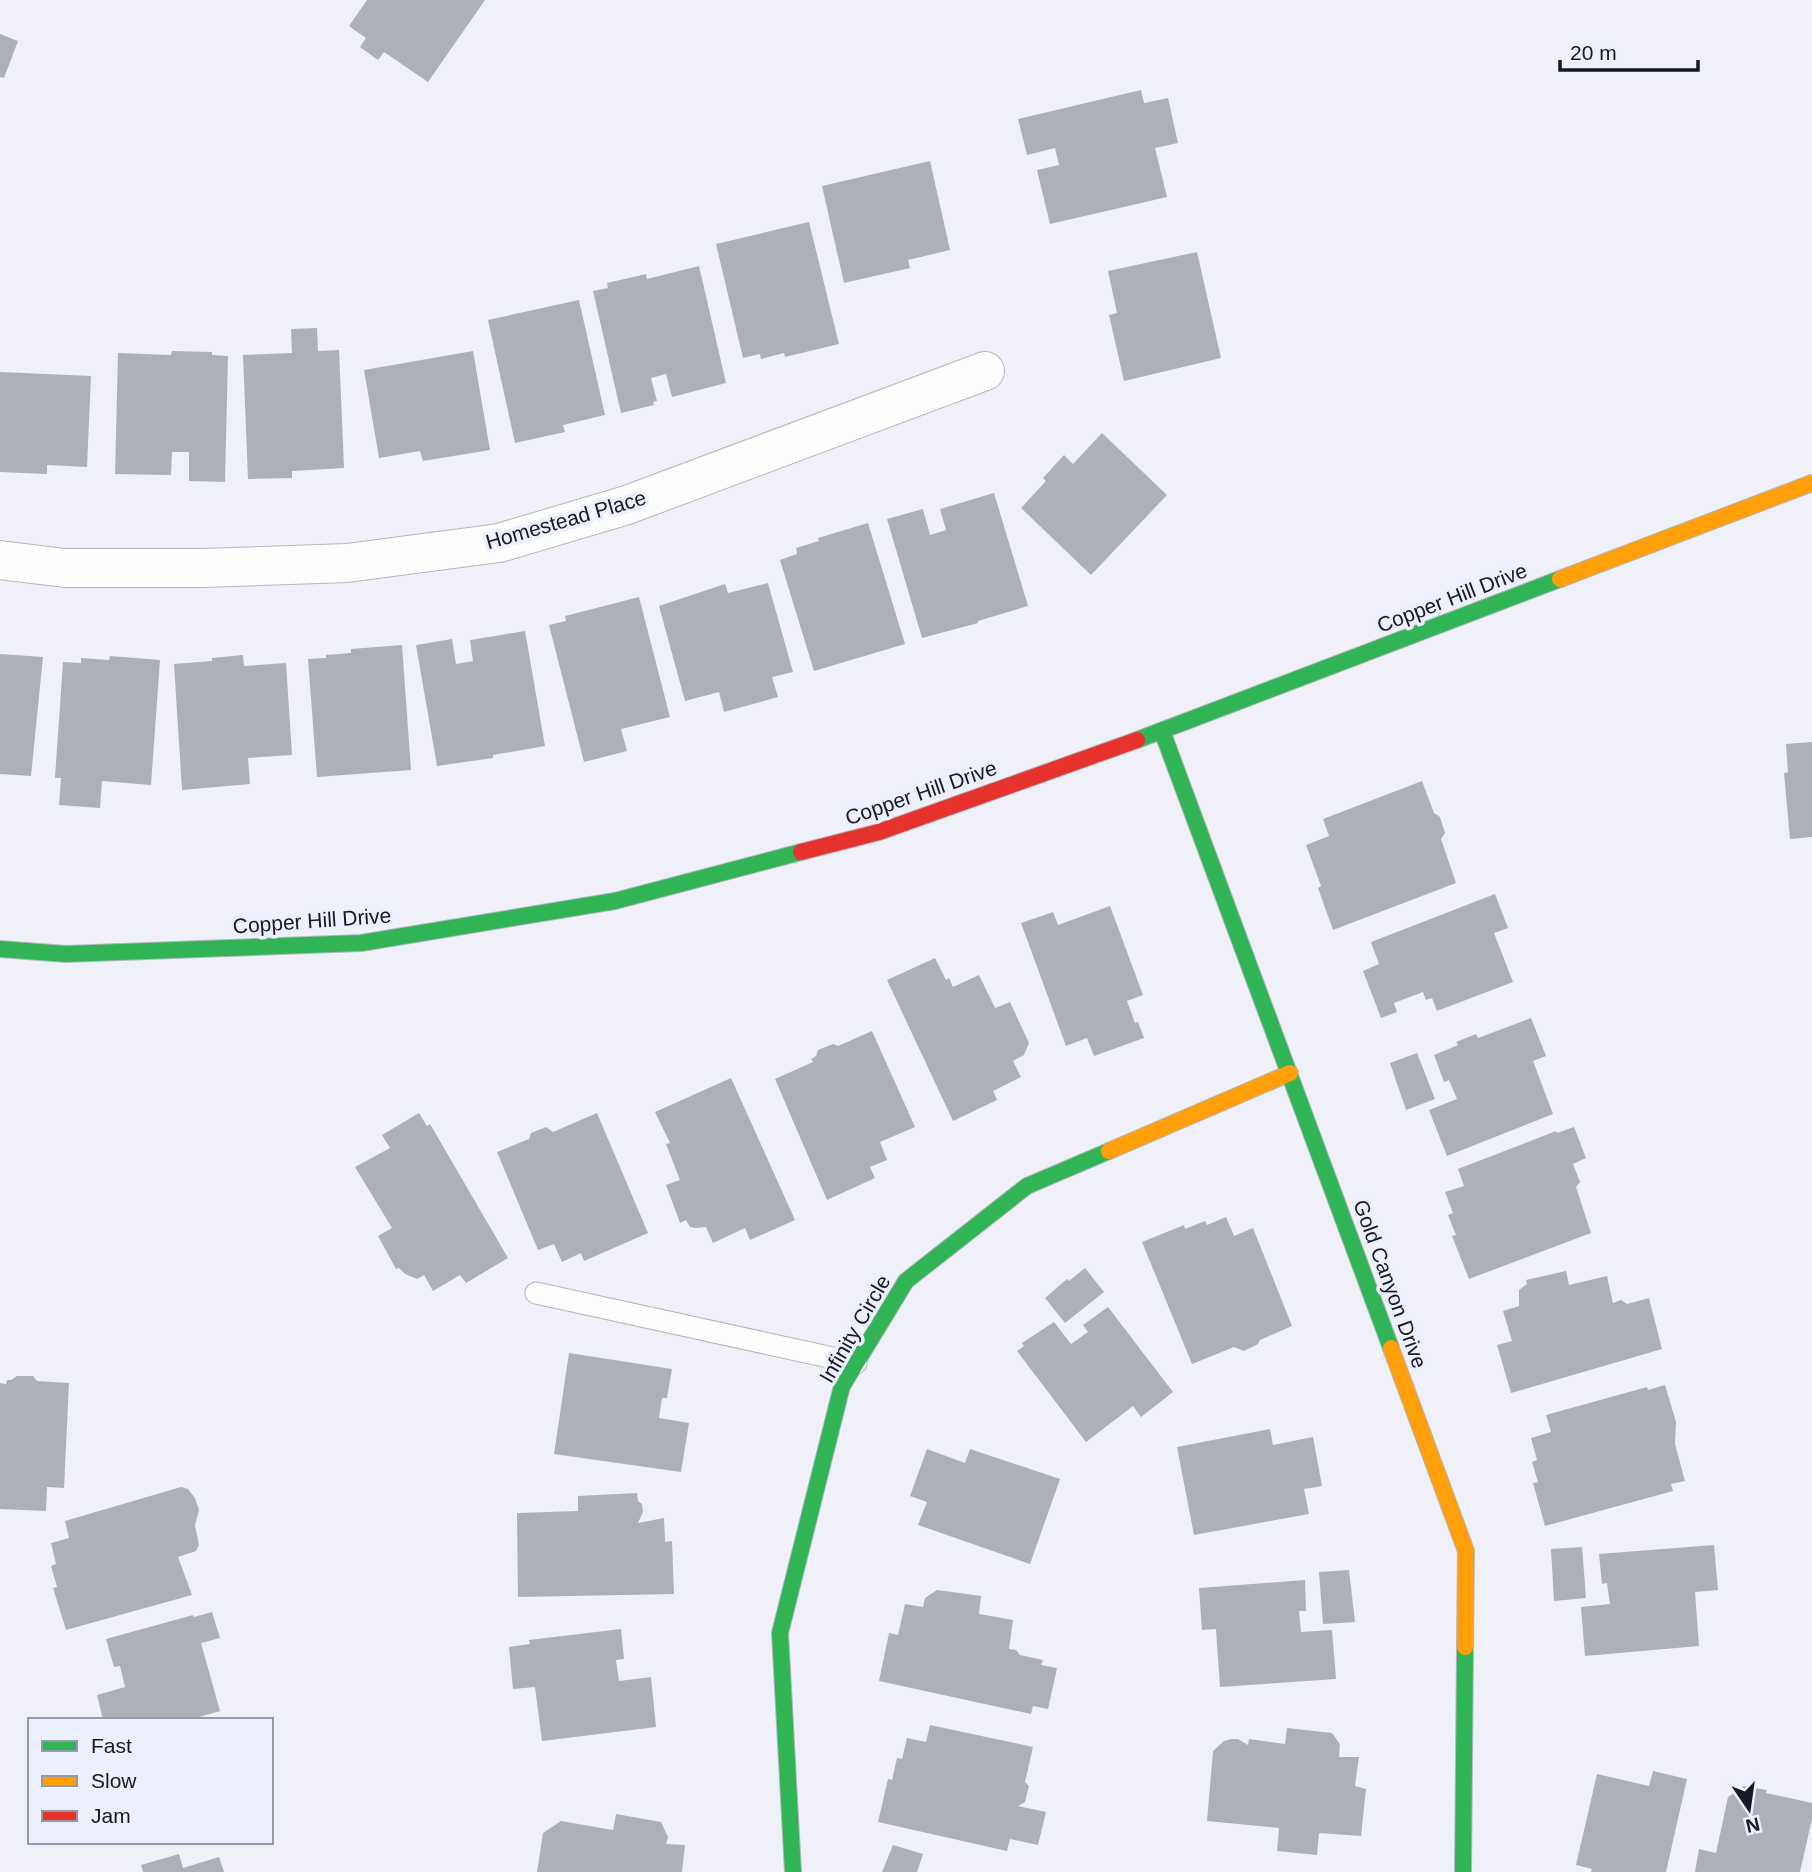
<svg xmlns="http://www.w3.org/2000/svg" width="1812" height="1872" viewBox="0 0 1812 1872" font-family="Arial,sans-serif">
	<rect width="100%" height="100%" fill="#f0f1f8"/>
	<!-- building -->
	<g fill="#aeb0b8">
		<path d="M367,0H485L428,82L384,52L378,60L360,47L366,38L349,26Z"/>
		<path d="M0,34L18,41L4,78L0,77Z"/>
		<path d="M1141,90L1144,103L1168,98L1178,143L1155,148L1167,197L1050,224L1037,170L1059,165L1055,148L1027,155L1018,119Z"/>
		<path d="M930,161L950,250L908,260L910,268L844,283L822,186Z"/>
		<path d="M809,222L839,344L785,357L784,353L761,359L760,354L743,358L716,244Z"/>
		<path d="M1197,252L1221,358L1124,381L1109,315L1117,313L1108,271Z"/>
		<path d="M699,266L726,383L672,397L666,374L651,378L657,401L653,402L654,405L621,413L593,291L608,288L607,283L646,274L647,279Z"/>
		<path d="M579,300L605,415L563,425L565,432L515,443L488,320Z"/>
		<path d="M317,328L318,351L339,350L344,468L292,471V478L248,479L243,355L292,353L291,329Z"/>
		<path d="M172,351L212,352V355L228,356L225,482L189,481V452H172L171,475L115,474L118,353L171,355Z"/>
		<path d="M473,351L490,450L423,461L420,451L379,458L364,370Z"/>
		<path d="M0,372L91,376L87,467L47,465V474L0,472Z"/>
		<path d="M1102,433L1167,495L1091,575L1021,508L1046,481L1043,478L1064,455L1073,464Z"/>
		<path d="M994,493L1028,606L978,621V623L922,638L887,519L923,509L930,535L946,530L940,509Z"/>
		<path d="M868,523L905,644L814,671L780,560L797,554L796,548L819,541L818,538Z"/>
		<path d="M768,583L793,672L772,677L778,697L724,712L719,692L685,701L659,606L725,584L728,593Z"/>
		<path d="M639,597L670,717L621,729L627,751L584,762L549,625L566,621L565,616Z"/>
		<path d="M525,631L545,746L493,755V758L437,766L416,645L452,639L456,664L473,661L470,640Z"/>
		<path d="M402,645L411,770L317,777L308,659L326,658V655L351,653V649Z"/>
		<path d="M0,654L43,657L31,776L0,774Z"/>
		<path d="M243,655L244,666L286,663L292,755L248,758L250,784L182,790L174,664L212,661V658Z"/>
		<path d="M110,656L160,660L151,785L102,781L100,808L59,805L61,778H55L63,662L81,663V658L109,660Z"/>
		<path d="M1812,742V837L1790,839L1784,773L1788,772L1786,744Z"/>
		<path d="M1422,781L1434,813L1440,817L1445,833L1441,839L1456,883L1333,930L1318,888L1321,886L1306,845L1329,836L1323,819Z"/>
		<path d="M1495,894L1508,928L1494,933L1513,982L1437,1011L1432,998L1426,1000L1423,992L1394,1003L1397,1012L1381,1018L1363,971L1379,964L1371,942Z"/>
		<path d="M1110,906L1143,995L1127,1001L1135,1023L1138,1022L1144,1038L1094,1056L1087,1038L1066,1046L1021,923L1053,912L1058,925Z"/>
		<path d="M935,958L946,980L949,978L953,987L979,975L995,1008L1010,1002L1029,1043L1024,1055L1013,1061L1021,1077L993,1091L997,1100L953,1121L887,980Z"/>
		<path d="M1531,1018L1546,1056L1533,1061L1553,1114L1447,1156L1429,1110L1457,1099L1449,1080L1444,1082L1434,1055L1458,1045L1456,1042L1476,1034L1478,1038Z"/>
		<path d="M872,1031L915,1127L880,1142L887,1160L870,1167L875,1178L827,1200L775,1079L813,1062L811,1059L816,1056L818,1050L833,1044L838,1046Z"/>
		<path d="M1417,1053L1435,1099L1406,1110L1390,1063Z"/>
		<path d="M731,1078L795,1220L750,1240L745,1228L713,1243L706,1227L696,1228L690,1227L686,1220L680,1223L666,1185L680,1180L666,1144L670,1143L655,1112Z"/>
		<path d="M419,1113L427,1126L430,1124L508,1258L466,1283L460,1275L433,1291L424,1275L417,1279L405,1274L399,1268L396,1269L378,1236L392,1228L355,1167L390,1148L382,1135Z"/>
		<path d="M597,1113L648,1233L584,1261L581,1253L562,1262L554,1244L538,1250L497,1152L529,1139L531,1133L546,1127L553,1132Z"/>
		<path d="M1574,1127L1586,1158L1573,1164L1580,1182L1576,1187L1591,1233L1469,1279L1452,1236L1456,1235L1448,1215L1453,1213L1445,1192L1464,1186L1458,1169L1556,1131L1557,1133Z"/>
		<path d="M1226,1217L1234,1236L1253,1228L1292,1326L1260,1340L1258,1344L1244,1351L1234,1347L1192,1364L1142,1242L1184,1225L1185,1229L1205,1221L1207,1225Z"/>
		<path d="M1085,1268L1104,1292L1065,1323L1045,1298L1067,1279L1069,1281Z"/>
		<path d="M1566,1271L1569,1285L1607,1276L1613,1303L1621,1300L1627,1304L1649,1298L1662,1349L1511,1393L1497,1345L1512,1341L1503,1311L1519,1306V1290L1527,1284L1526,1280Z"/>
		<path d="M1108,1307L1173,1392L1141,1417L1133,1406L1086,1442L1017,1351L1024,1346L1022,1343L1054,1322L1071,1344L1088,1332L1083,1325Z"/>
		<path d="M569,1353L672,1369L667,1398H662L659,1418L689,1423L681,1472L554,1454Z"/>
		<path d="M17,1376H33L37,1381L69,1383L64,1488L47,1487L46,1511L0,1509V1383L6,1384L7,1380H11Z"/>
		<path d="M1665,1385L1676,1422L1675,1444L1685,1481L1671,1484L1673,1491L1545,1526L1533,1483L1538,1482L1532,1462L1537,1460L1531,1438L1551,1432L1546,1415L1647,1387L1648,1390Z"/>
		<path d="M1270,1429L1273,1445L1313,1437L1322,1486L1304,1489L1309,1514L1194,1535L1177,1447Z"/>
		<path d="M927,1449L965,1463L970,1449L1060,1479L1030,1564L918,1525L927,1502L910,1496Z"/>
		<path d="M181,1487L188,1489L195,1498L199,1510L195,1525L199,1545L196,1551L178,1557L192,1595L66,1630L53,1588L57,1587L51,1566L56,1564L51,1543L69,1538L65,1521Z"/>
		<path d="M637,1493L638,1501L642,1504L643,1512L638,1523L664,1518L665,1542L672,1541L674,1594L518,1597L517,1513L578,1511V1496Z"/>
		<path d="M1714,1545L1718,1590L1695,1592L1699,1646L1585,1656L1581,1607L1610,1604L1607,1583L1602,1584L1599,1554Z"/>
		<path d="M1582,1547L1586,1598L1554,1601L1551,1549Z"/>
		<path d="M1349,1570L1355,1622L1323,1624L1319,1572Z"/>
		<path d="M1305,1580L1306,1611H1299L1301,1632L1332,1630L1336,1679L1220,1687L1216,1629L1202,1630L1199,1588Z"/>
		<path d="M937,1590L981,1596L979,1614L1013,1620L1009,1649L1016,1650L1020,1655L1043,1660L1041,1665L1057,1668L1048,1709L1033,1706L1031,1714L879,1681L889,1633L898,1635L905,1604L923,1607L925,1598Z"/>
		<path d="M212,1612L220,1638L201,1643L220,1711L189,1720H103L97,1695L125,1687L120,1666L114,1667L106,1639L193,1615L194,1617Z"/>
		<path d="M621,1629L624,1659L616,1660L619,1681L651,1677L656,1727L542,1741L535,1687L513,1689L509,1647L530,1644L529,1640Z"/>
		<path d="M930,1725L1033,1747L1025,1782L1029,1786L1025,1802L1018,1806L1046,1812L1038,1845L1010,1839L1007,1851L878,1822L888,1779L892,1780L897,1758L902,1759L907,1738L926,1742Z"/>
		<path d="M1287,1728L1332,1733L1340,1744L1339,1757H1359L1355,1786L1366,1789L1361,1836L1319,1833L1317,1855L1277,1851L1279,1828L1207,1821L1213,1751L1224,1741L1231,1739H1238L1248,1745L1249,1739L1285,1744Z"/>
		<path d="M1653,1771L1687,1779L1666,1872H1591L1592,1869L1576,1865L1597,1774L1649,1786Z"/>
		<path d="M1744,1786L1767,1790L1766,1793L1812,1803V1819L1800,1872H1695L1699,1849L1716,1853L1728,1797Z"/>
		<path d="M616,1814L661,1822L668,1837L666,1844L685,1845L682,1872H537L543,1833L561,1821L613,1830Z"/>
		<path d="M893,1845L923,1854L917,1872H882Z"/>
		<path d="M179,1854L183,1868L219,1857L224,1872H143L141,1865Z"/>
	</g>
	<g fill="none" stroke-linecap="round" stroke-linejoin="round">
		<!-- lane casing -->
		<g stroke="#b5b7bf" stroke-width="23">
			<path id="lane" d="M536,1293L856,1363"/>
		</g>
		<!-- street casing -->
		<g stroke="#b5b7bf" stroke-width="40">
			<path id="street" d="M0,560L65,568H202L347,563L499,543L627,505L985,371"/>
		</g>
		<!-- fast casing -->
		<g stroke="#b5b7bf" stroke-width="18">
			<g id="fast">
				<path d="M1162,731L1391,1348"/>
				<path d="M1137,740L1560,579"/>
				<path d="M0,949L66,954L361,943L615,901L801,852"/>
				<path d="M793,1872L780,1633L842,1386L906,1281L1027,1186L1109,1151"/>
				<path d="M1463,1872L1465,1647"/>
			</g>
		</g>
		<!-- slow casing -->
		<g stroke="#b5b7bf" stroke-width="18">
			<g id="slow">
				<path d="M1560,579L1812,483"/>
				<path d="M1109,1151L1290,1073"/>
				<path d="M1391,1348L1466,1551L1465,1647"/>
			</g>
		</g>
		<!-- jam casing -->
		<g stroke="#b5b7bf" stroke-width="18">
			<path id="jam" d="M801,852L879,832L1137,740"/>
		</g>
		<!-- lane -->
		<use href="#lane" stroke="#fdfdfe" stroke-width="21"/>
		<!-- street -->
		<use href="#street" stroke="#fdfdfe" stroke-width="38"/>
		<!-- fast -->
		<use href="#fast" stroke="#30b455" stroke-width="16"/>
		<!-- slow -->
		<use href="#slow" stroke="#ff9f0a" stroke-width="16"/>
		<!-- jam -->
		<use href="#jam" stroke="#e5322d" stroke-width="16"/>
	</g>
	<g text-anchor="middle" stroke-width="7" stroke-linejoin="round" paint-order="stroke">
		<!-- street labels -->
		<g font-size="21" fill="#171924" stroke="#eceffc">
			<text transform="translate(566 520) rotate(-16)" y="7">Homestead Place</text>
			<text transform="translate(1452 598) rotate(-21)" y="7">Copper Hill Drive</text>
			<text transform="translate(921 793) rotate(-19)" y="7">Copper Hill Drive</text>
			<text transform="translate(312 921) rotate(-4)" y="7">Copper Hill Drive</text>
			<text transform="translate(1390 1284) rotate(70)" y="7">Gold Canyon Drive</text>
			<text transform="translate(855 1329) rotate(-60)" y="7">Infinity Circle</text>
		</g>
	</g>
	<!-- legend -->
	<rect x="28" y="1718" width="245" height="126" fill="#eceffc" stroke="#9799a6" stroke-width="2"/>
	<rect x="42" y="1741" width="35" height="10" fill="#30b455" stroke="#9799a6" stroke-width="2"/>
	<text x="91" y="1753" font-size="21" fill="#171924">Fast</text>
	<rect x="42" y="1776" width="35" height="10" fill="#ff9f0a" stroke="#9799a6" stroke-width="2"/>
	<text x="91" y="1788" font-size="21" fill="#171924">Slow</text>
	<rect x="42" y="1811" width="35" height="10" fill="#e5322d" stroke="#9799a6" stroke-width="2"/>
	<text x="91" y="1823" font-size="21" fill="#171924">Jam</text>
	<!-- north arrow -->
	<g transform="translate(1749 1809) rotate(167)" stroke="#eceffc" stroke-width="5" paint-order="stroke">
	<path d="M0-5L12 26L0 18L-12 26Z" fill="#171924"/>
	<text y="-10" font-size="19" font-weight="bold" text-anchor="middle" fill="#171924">N</text>
	</g>
	<!-- scale -->
	<path d="M1560 60v10h138v-10" fill="none" stroke="#171924" stroke-width="3.5"/>
	<text x="1570" y="60" font-size="21" fill="#171924" stroke="#eceffc" stroke-width="5" paint-order="stroke">20 m</text>
</svg>
